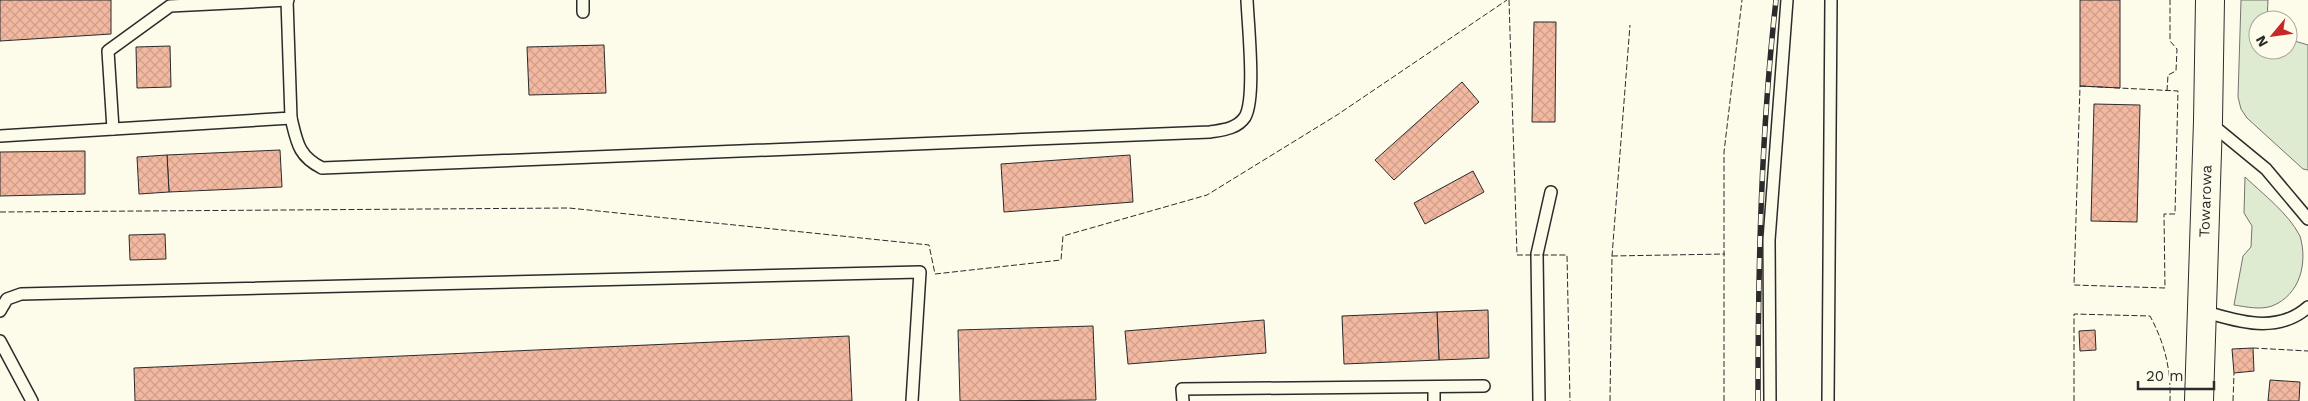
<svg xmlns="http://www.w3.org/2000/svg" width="2308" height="401" viewBox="0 0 2308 401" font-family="'Work Sans',sans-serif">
	<defs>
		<pattern id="building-cross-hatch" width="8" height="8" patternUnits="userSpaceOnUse" patternTransform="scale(1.25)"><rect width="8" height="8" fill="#f2b8a0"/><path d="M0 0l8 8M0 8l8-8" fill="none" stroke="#d09e8a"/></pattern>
	</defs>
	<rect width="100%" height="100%" fill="#fdfbea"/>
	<!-- grass -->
	<g fill="#deebd1" stroke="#74746e">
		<path d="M2241,0H2268L2267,20H2258V50H2288V39L2308,45V170L2303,169L2247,118L2241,109L2238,97Z"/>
		<path d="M2245,177C2264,195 2288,213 2300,236C2308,263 2300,295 2272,306C2260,310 2247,307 2234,305L2243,256L2251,247L2252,226L2244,213Z"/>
	</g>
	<!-- building -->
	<g fill="url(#building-cross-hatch)" stroke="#2b2b2b">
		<path d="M0,0H111V34L0,41Z"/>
		<path d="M2080,0H2120V88L2080,86Z"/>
		<path d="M1534,22H1556L1555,122H1532Z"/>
		<path d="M604,45L606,93L529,95L527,47Z"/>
		<path d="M170,46L171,87L137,88L136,47Z"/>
		<path d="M1462,82L1479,102L1394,180L1375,160Z"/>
		<path d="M2094,104L2140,105L2137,222L2091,221Z"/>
		<path d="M280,150L282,187L169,192L167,155Z"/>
		<path d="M85,151V194L0,196V152Z"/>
		<path d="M167,155L169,192L139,194L137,157Z"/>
		<path d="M1130,155L1133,202L1004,212L1001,164Z"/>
		<path d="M1473,171L1484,192L1425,224L1414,203Z"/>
		<path d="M165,234L166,259L130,260L129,235Z"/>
		<path d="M1488,310L1489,358L1439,360L1437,312Z"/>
		<path d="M1437,312L1439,360L1344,364L1342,316Z"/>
		<path d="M1264,320L1266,353L1128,364L1125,331Z"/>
		<path d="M1093,326L1096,400L960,401L958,330Z"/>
		<path d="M2095,330L2096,350L2080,351L2079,331Z"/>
		<path d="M849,336L852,401H135L134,368Z"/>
		<path d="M2253,348L2254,371L2234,373L2232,349Z"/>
		<path d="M2270,380L2300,382L2299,401H2268Z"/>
	</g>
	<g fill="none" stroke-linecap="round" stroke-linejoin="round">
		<!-- lane casing -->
		<g stroke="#2b2b2b" stroke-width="14">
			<g id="lane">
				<path d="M583,0V12"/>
				<path d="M291,118C297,142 298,156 322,168L1210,132C1222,130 1237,129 1245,117C1256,98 1248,25 1247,0"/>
				<path d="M2210,123L2266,169L2308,219"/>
				<path d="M113,129L108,51L170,6L288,0"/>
				<path d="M0,136L291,118L287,0"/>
				<path d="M0,311L7,299L21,294L920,272L912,401"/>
				<path d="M2203,311C2238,322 2278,334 2308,307"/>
				<path d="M0,341L32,401"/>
				<path d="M1183,401L1182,389L1484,386"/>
				<path d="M1434,401V387"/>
				<path d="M1539,401L1537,254L1551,192"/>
				<path d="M1770,401L1769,240L1787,0"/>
				<path d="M1828,401L1831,0"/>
			</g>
		</g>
		<!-- secondary casing -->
		<g stroke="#2b2b2b" stroke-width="30">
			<g id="secondary">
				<path id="s1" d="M2199,401L2208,121L2210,0"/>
			</g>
		</g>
		<!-- lane -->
		<use href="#lane" stroke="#fdfbea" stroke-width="11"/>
		<!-- secondary -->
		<use href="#secondary" stroke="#fdfbea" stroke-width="28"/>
		<!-- rail casing -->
		<g stroke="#2b2b2b" stroke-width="5.5">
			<path id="rail" d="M1758,401C1758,267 1761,133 1776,0"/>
		</g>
		<!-- rail -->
		<use href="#rail" stroke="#fdfbea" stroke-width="4" stroke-dasharray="11" stroke-linecap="butt"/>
		<!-- fence -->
		<g stroke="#2b2b2b" stroke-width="1" stroke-dasharray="6 2.5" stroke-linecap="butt">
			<path d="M1509,0L1517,255H1567L1570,401"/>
			<path d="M2080,86L2178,91L2175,214H2164L2165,288L2074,285Z"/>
			<path d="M2167,91L2168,75L2176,71L2177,49L2170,41V0"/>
			<path d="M0,212L569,208L929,245L935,274L1061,260L1063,236L1207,195L1337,115L1507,0"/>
			<path d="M1612,256L1725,254"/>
			<path d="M2253,348L2308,351"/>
			<path d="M1610,401L1612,256L1630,25"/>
			<path d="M1724,401V152L1742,0"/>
			<path d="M2074,401V314L2150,316C2165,344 2171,369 2170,401"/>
			<path d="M2233,401L2234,373"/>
		</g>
	</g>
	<g text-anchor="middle" stroke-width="4" stroke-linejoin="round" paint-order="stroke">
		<!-- street labels -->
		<g font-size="15" fill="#2b2b2b" stroke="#fdfbea">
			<text dy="5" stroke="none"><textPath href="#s1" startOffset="200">Towarowa</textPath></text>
		</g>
	</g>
	<!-- north arrow -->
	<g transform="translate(2273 35) rotate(241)"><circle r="24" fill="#fdfbea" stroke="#a9a89e"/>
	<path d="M0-4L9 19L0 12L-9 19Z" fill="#c62828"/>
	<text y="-8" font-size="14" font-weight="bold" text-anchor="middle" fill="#2b2b2b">N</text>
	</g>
	<!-- scale -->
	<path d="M2138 381v8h76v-8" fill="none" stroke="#2b2b2b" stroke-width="2.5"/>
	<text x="2146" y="381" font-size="15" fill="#2b2b2b" stroke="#fdfbea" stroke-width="4" paint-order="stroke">20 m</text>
</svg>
